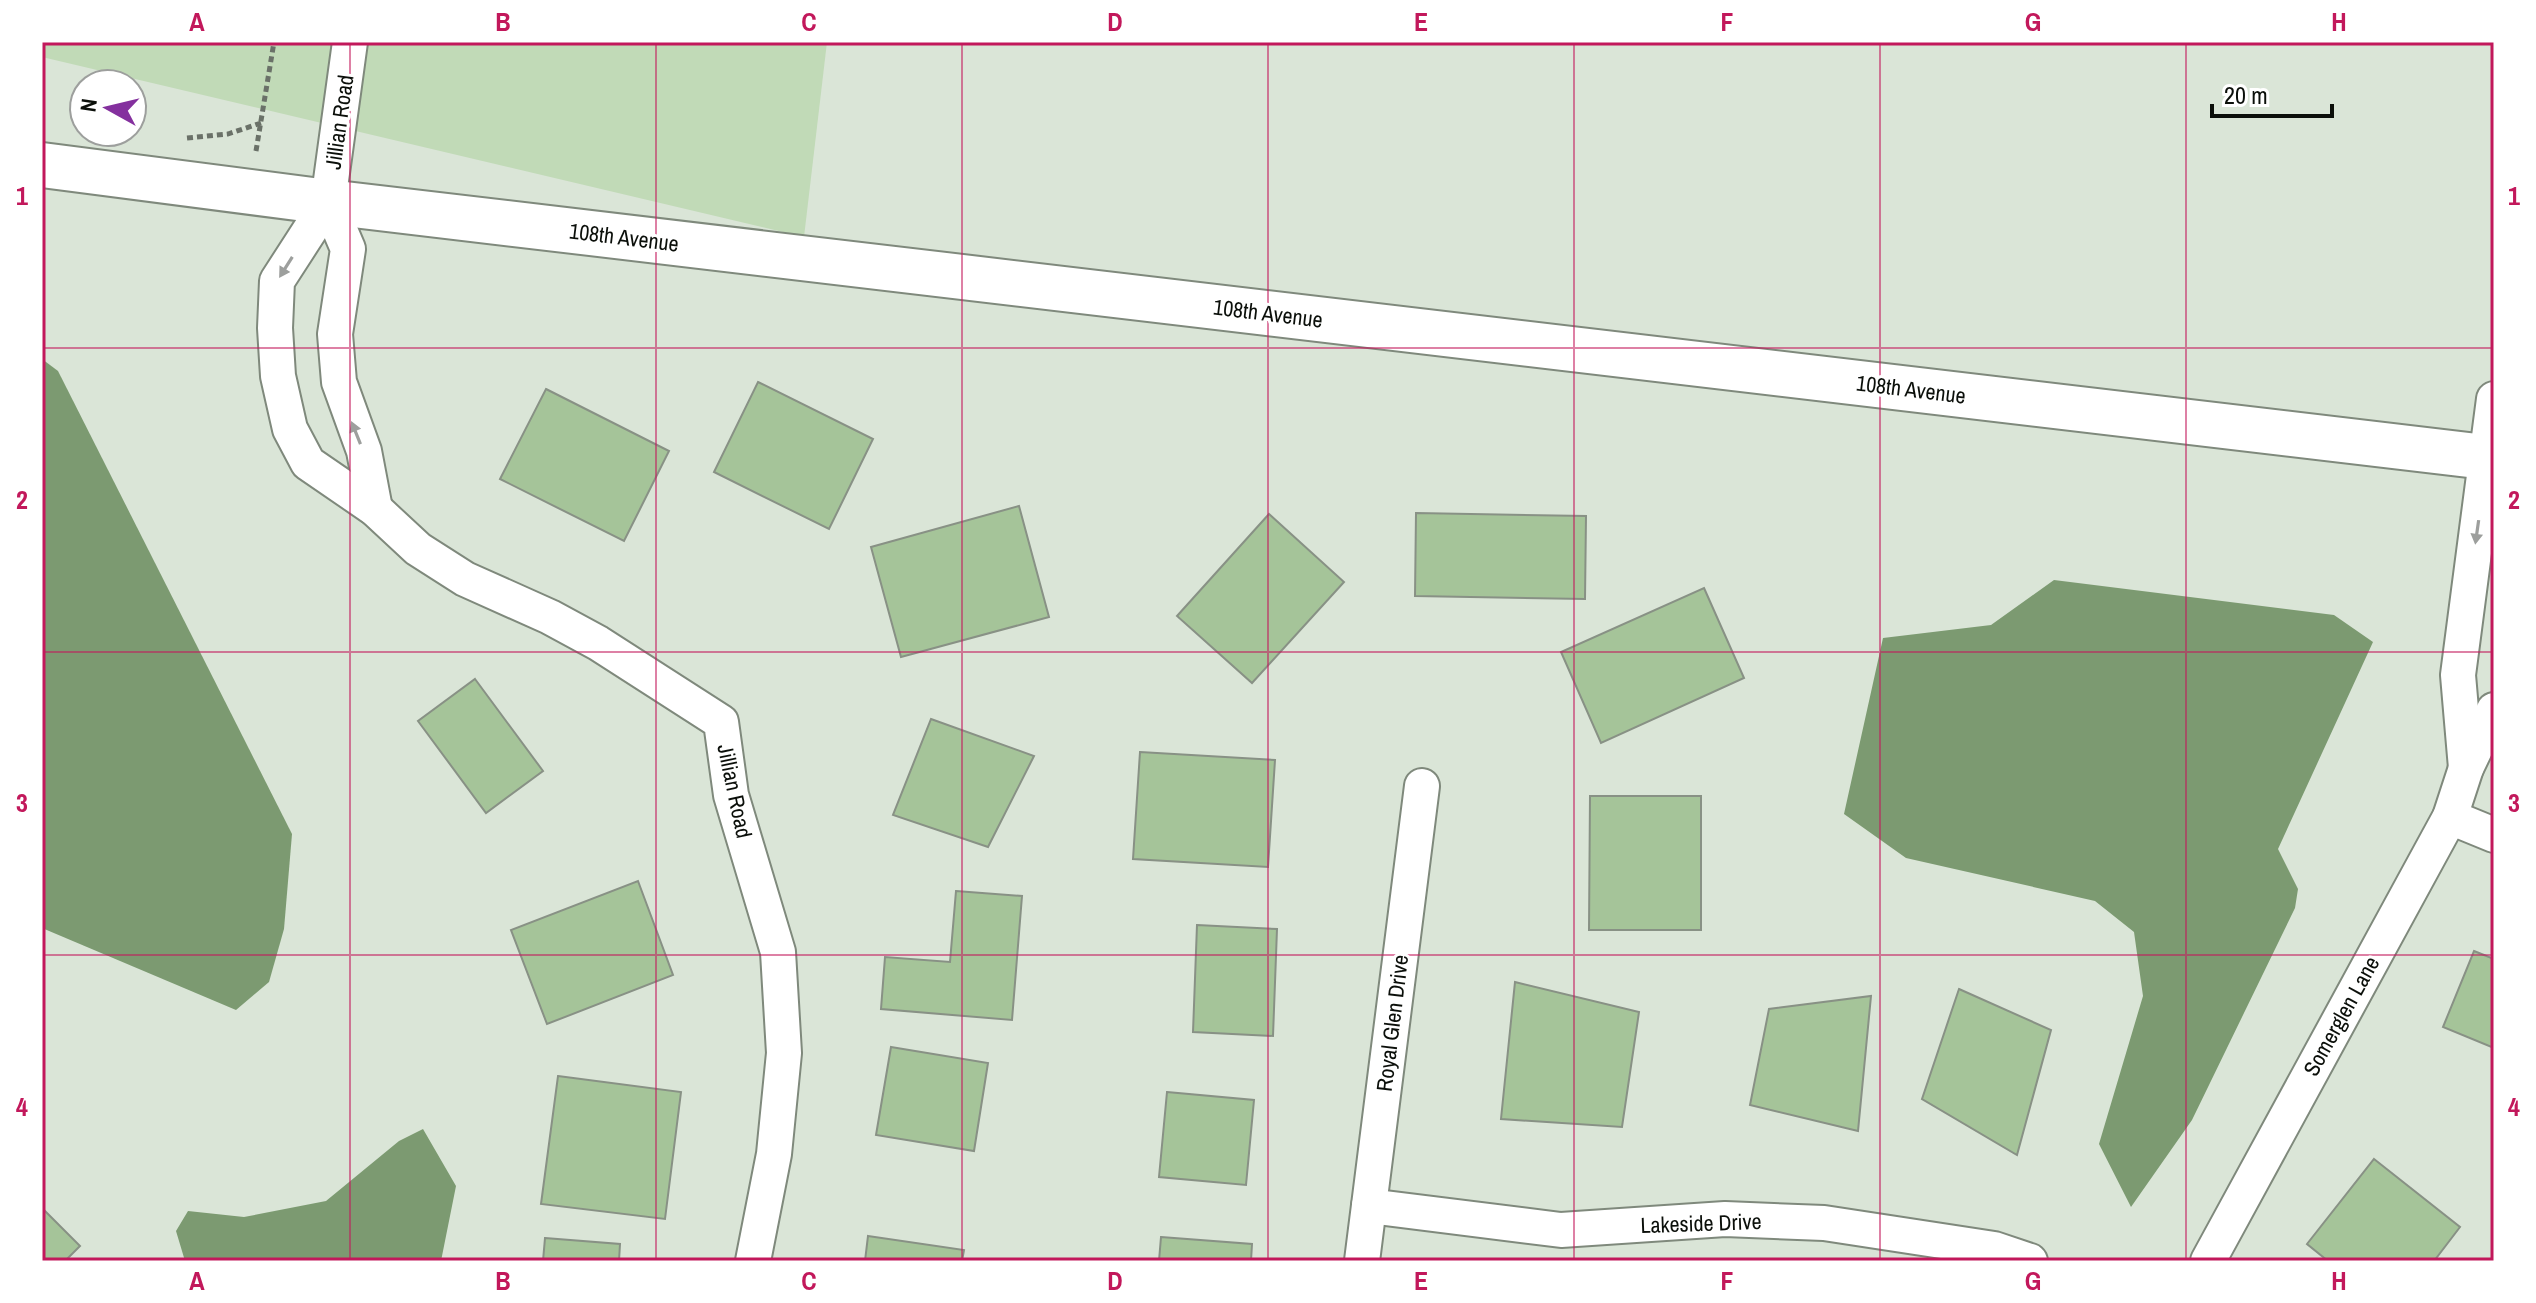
<svg xmlns="http://www.w3.org/2000/svg" width="2536" height="1303" viewBox="0 0 2536 1303" font-family="'Archivo Narrow',sans-serif">
	<rect width="100%" height="100%" fill="#dae5d7"/>
	<!-- green -->
	<path fill="#c1dab7" d="M42,42H827L804,237L42,57Z"/>
	<!-- water -->
	<g fill="#7c9a71">
		<path d="M42,359L58,371L292,834L284,929L269,982L236,1010L42,928Z"/>
		<path d="M2054,580L2334,615L2373,642L2278,849L2298,889L2295,908L2192,1120L2131,1207L2099,1144L2143,996L2134,932L2095,901L1906,858L1844,814L1883,638L1991,625Z"/>
		<path d="M423,1129L456,1186L441,1261H185L176,1231L188,1211L244,1217L326,1201L399,1141Z"/>
	</g>
	<!-- building -->
	<g fill="#a5c499" stroke="#889185" stroke-width="2">
		<path d="M758,382L873,439L829,529L714,472Z"/>
		<path d="M546,389L669,451L624,541L500,479Z"/>
		<path d="M1019,506L1049,617L901,657L871,547Z"/>
		<path d="M1416,513L1586,516L1585,599L1415,596Z"/>
		<path d="M1269,514L1344,582L1252,683L1177,616Z"/>
		<path d="M1704,588L1744,678L1601,743L1561,652Z"/>
		<path d="M475,679L543,771L486,813L418,721Z"/>
		<path d="M931,719L1034,756L988,847L893,815Z"/>
		<path d="M1140,752L1275,760L1268,867L1133,859Z"/>
		<path d="M1590,796H1701V930H1589Z"/>
		<path d="M638,881L673,975L547,1024L511,930Z"/>
		<path d="M956,891L1022,896L1012,1020L881,1009L885,957L950,962Z"/>
		<path d="M1197,925L1277,929L1273,1036L1193,1032Z"/>
		<path d="M2474,951L2494,959V1048L2443,1027Z"/>
		<path d="M1515,982L1639,1012L1622,1127L1501,1119Z"/>
		<path d="M1959,989L2051,1030L2017,1155L1922,1099Z"/>
		<path d="M1871,996L1858,1131L1750,1105L1769,1009Z"/>
		<path d="M891,1047L988,1063L974,1151L876,1135Z"/>
		<path d="M558,1076L681,1092L665,1219L541,1204Z"/>
		<path d="M1167,1092L1254,1100L1246,1185L1159,1177Z"/>
		<path d="M2374,1159L2460,1227L2434,1261H2328L2307,1244Z"/>
		<path d="M42,1208L80,1246L65,1261H42Z"/>
		<path d="M868,1236L964,1250L962,1261H865Z"/>
		<path d="M1161,1237L1252,1244L1251,1261H1159Z"/>
		<path d="M545,1238L620,1244L619,1261H543Z"/>
	</g>
	<g fill="none" stroke-linecap="round" stroke-linejoin="round">
		<!-- street casing -->
		<g stroke="#7f897c" stroke-width="38">
			<g id="street">
				<path d="M350,42L328,202L277,281L275,328L278,376L290,429L308,463L375,509L418,549L465,579L550,617L598,643L721,722L731,795L778,952L784,1053L774,1154L753,1261"/>
				<path d="M328,202L348,249L335,334L339,382L364,451L375,509"/>
				<path d="M2466,768L2458,675L2494,399"/>
				<path d="M2450,817L2494,835"/>
				<path d="M1369,1206L1561,1230L1725,1219L1824,1223L1994,1249L2030,1261"/>
				<path d="M1362,1261L1422,786"/>
				<path d="M2208,1261L2450,817L2466,768L2494,710"/>
			</g>
		</g>
		<!-- secondary casing -->
		<g stroke="#7f897c" stroke-width="48">
			<path id="secondary" d="M42,165L328,202L2494,458"/>
		</g>
		<!-- path -->
		<g stroke="#6a7168" stroke-width="5" stroke-dasharray="6 4" stroke-linecap="butt">
			<path d="M187,138L228,134L261,123"/>
			<path d="M256,151L274,42"/>
		</g>
		<!-- street -->
		<use href="#street" stroke="#fff" stroke-width="34"/>
		<!-- secondary -->
		<use href="#secondary" stroke="#fff" stroke-width="44"/>
	</g>
	<!-- one-way arrows -->
	<defs><path id="oneway-solid" d="M-6-.8H1V-3.2L6.5 0L1 3.2V.8H-6Z" transform="scale(2)"/></defs>
	<g fill="#9d9f9d">
		<use href="#oneway-solid" transform="translate(286 267) rotate(122)"/>
		<use href="#oneway-solid" transform="translate(356 433) rotate(-112)"/>
		<use href="#oneway-solid" transform="translate(2477 532) rotate(98)"/>
	</g>
	<!-- grid -->
	<path fill="none" stroke="#c2185b" stroke-width="2" stroke-opacity="0.55" d="M350,42V1261M656,42V1261M962,42V1261M1268,42V1261M1574,42V1261M1880,42V1261M2186,42V1261M42,348H2494M42,652H2494M42,955H2494"/>
	<g text-anchor="middle" stroke-width="6" stroke-linejoin="round" paint-order="stroke">
		<!-- street labels -->
		<g font-size="22" fill="#0b0f0a" stroke="#fff">
			<text transform="translate(339 122) rotate(-82)" y="8">Jillian Road</text>
			<text transform="translate(624 237) rotate(7)" y="8">108th Avenue</text>
			<text transform="translate(1268 313) rotate(7)" y="8">108th Avenue</text>
			<text transform="translate(1911 389) rotate(7)" y="8">108th Avenue</text>
			<text transform="translate(735 791) rotate(78)" y="8">Jillian Road</text>
			<text transform="translate(2341 1016) rotate(-61)" y="8">Somerglen Lane</text>
			<text transform="translate(1392 1023) rotate(-83)" y="8">Royal Glen Drive</text>
			<text transform="translate(1701 1223) rotate(-2)" y="8">Lakeside Drive</text>
		</g>
	</g>
	<!-- border -->
	<rect width="2536" height="1303" fill="none" stroke="#ffffff" stroke-width="88"/>
	<!-- north arrow -->
	<g transform="translate(108 108) rotate(278)"><circle r="38" fill="#ffffff" stroke="#9d9f9d" stroke-width="2"/>
	<path d="M0-6L14 30L0 20L-14 30Z" fill="#84309e"/>
	<text y="-12" font-size="22" font-weight="bold" text-anchor="middle" fill="#0b0f0a">N</text>
	</g>
	<!-- scale -->
	<path d="M2212 104v12h120v-12" fill="none" stroke="#0b0f0a" stroke-width="4"/>
	<text x="2224" y="104" font-size="24" fill="#0b0f0a" stroke="#ffffff" stroke-width="6" paint-order="stroke">20 m</text>
	<rect x="44" y="44" width="2448" height="1215" fill="none" stroke="#c2185b" stroke-width="3"/>
	<g font-size="26" text-anchor="middle" font-weight="bold" fill="#c2185b">
		<text x="197" y="31">A</text>
		<text x="503" y="31">B</text>
		<text x="809" y="31">C</text>
		<text x="1115" y="31">D</text>
		<text x="1421" y="31">E</text>
		<text x="1727" y="31">F</text>
		<text x="2033" y="31">G</text>
		<text x="2339" y="31">H</text>
		<text x="22" y="205">1</text>
		<text x="2514" y="205">1</text>
		<text x="22" y="509">2</text>
		<text x="2514" y="509">2</text>
		<text x="22" y="812">3</text>
		<text x="2514" y="812">3</text>
		<text x="22" y="1116">4</text>
		<text x="2514" y="1116">4</text>
		<text x="197" y="1290">A</text>
		<text x="503" y="1290">B</text>
		<text x="809" y="1290">C</text>
		<text x="1115" y="1290">D</text>
		<text x="1421" y="1290">E</text>
		<text x="1727" y="1290">F</text>
		<text x="2033" y="1290">G</text>
		<text x="2339" y="1290">H</text>
	</g>
</svg>
